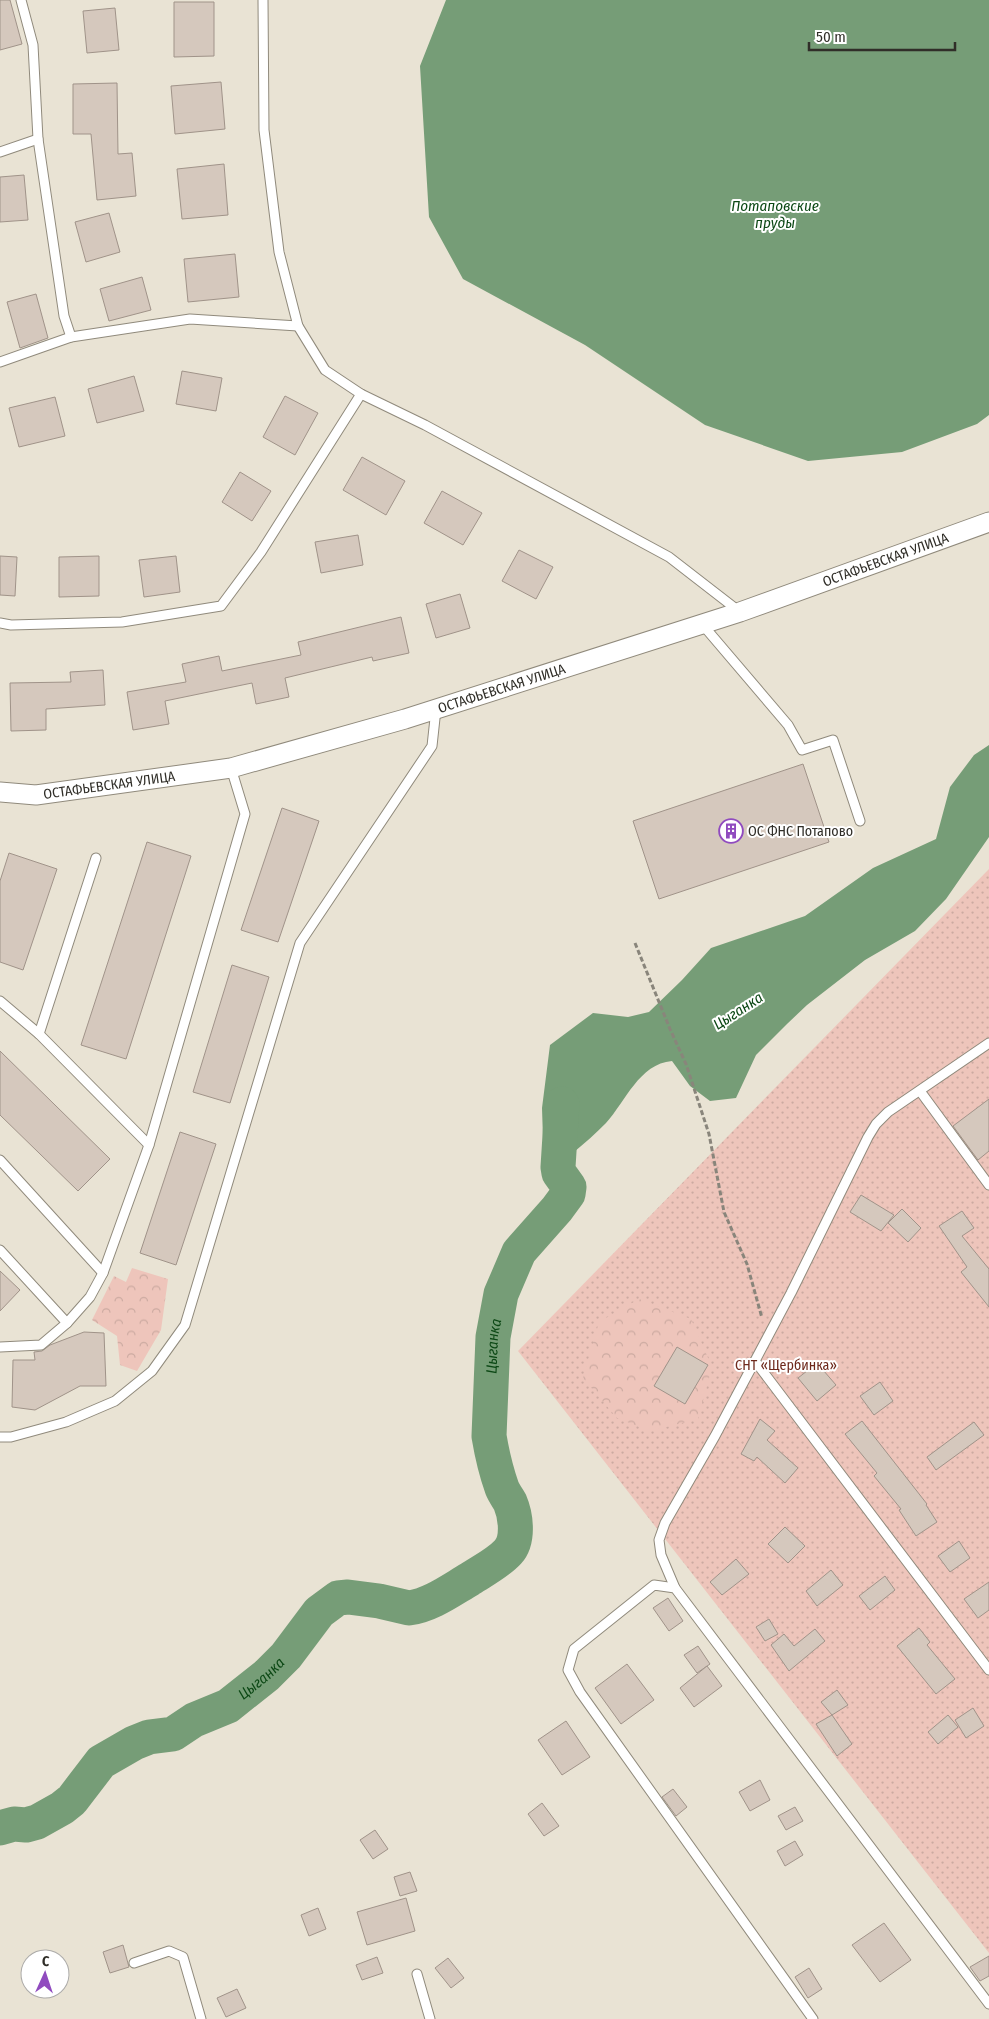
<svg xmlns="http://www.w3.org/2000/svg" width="989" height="2019" viewBox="0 0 989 2019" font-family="'Fira Sans Condensed',sans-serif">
	<defs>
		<pattern id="grass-dots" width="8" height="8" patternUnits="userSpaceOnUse" patternTransform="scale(1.25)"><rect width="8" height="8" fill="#eec5bb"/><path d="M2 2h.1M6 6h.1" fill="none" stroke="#ccaaa1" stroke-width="1.8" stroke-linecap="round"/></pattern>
		<pattern id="forest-crowns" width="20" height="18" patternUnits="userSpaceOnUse" patternTransform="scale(1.25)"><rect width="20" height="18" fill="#eec5bb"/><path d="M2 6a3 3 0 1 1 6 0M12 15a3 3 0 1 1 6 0" fill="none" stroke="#ccaaa1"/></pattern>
	</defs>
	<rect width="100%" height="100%" fill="#e9e3d4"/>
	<!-- grass -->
	<path fill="url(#grass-dots)" d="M989,869V1953L518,1351Z"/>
	<!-- forest -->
	<g fill="url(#forest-crowns)">
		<path d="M132,1268L168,1279L161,1330L137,1371L120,1365L117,1336L92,1320L114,1276L126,1282Z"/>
		<path d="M639,1299L691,1319L712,1367L698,1419L650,1431L617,1418L583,1378L599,1322Z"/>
	</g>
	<!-- water -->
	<g fill="#769d77">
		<path d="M446,0H989V415L977,424L902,452L808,461L705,425L585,345L463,279L429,217L420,66Z"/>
		<path d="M989,745V837L946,899L915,931L865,960L807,1005L787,1024L756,1055L736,1098L710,1101L690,1086L672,1061C639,1064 626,1101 606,1123C596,1133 585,1143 574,1152H558L543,1139L542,1108L550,1045L593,1013L628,1017L649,1012L682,980L711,948L805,916L873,868L936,839L950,787L974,755Z"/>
	</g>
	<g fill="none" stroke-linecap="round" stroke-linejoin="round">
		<!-- river -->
		<path stroke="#769d77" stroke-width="35" id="s1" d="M0,1828L14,1824L26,1825L37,1822L62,1808L72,1800L101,1762L134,1743L149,1737L173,1734L194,1720L228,1706L267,1675L286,1656L319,1612L338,1598L348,1597L379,1601L409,1608C431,1605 451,1590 470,1579C482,1571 498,1563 508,1552C519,1540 516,1516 510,1502C507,1497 504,1493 502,1488C496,1471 492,1454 489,1436L493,1337L501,1294L519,1252L557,1209L568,1194L569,1187L559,1173L558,1167L562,1104"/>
	</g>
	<!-- building -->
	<g fill="#d5c8bd" stroke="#a09389">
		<path d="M0,0H10L22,44L0,50Z"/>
		<path d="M174,2H214V56L174,57Z"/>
		<path d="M115,8L119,50L87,53L83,11Z"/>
		<path d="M221,82L225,129L175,134L171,86Z"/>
		<path d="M117,83L118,154L132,153L136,196L97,200L91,134H73V84Z"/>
		<path d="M224,164L228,215L182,219L177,169Z"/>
		<path d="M24,175L28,220L0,222V177Z"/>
		<path d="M109,213L120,252L86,262L75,222Z"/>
		<path d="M235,254L239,297L188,302L184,259Z"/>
		<path d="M142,277L151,310L109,321L100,289Z"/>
		<path d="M36,294L48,338L20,348L7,302Z"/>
		<path d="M182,371L222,378L216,411L176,404Z"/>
		<path d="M134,376L144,411L97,423L88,389Z"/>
		<path d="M285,396L318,413L295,455L263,437Z"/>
		<path d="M55,397L65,436L19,447L9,408Z"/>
		<path d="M362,457L405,481L386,515L343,490Z"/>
		<path d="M240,472L271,491L252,521L222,502Z"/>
		<path d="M442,491L482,513L463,545L424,523Z"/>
		<path d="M358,535L363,565L321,573L315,542Z"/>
		<path d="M519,550L553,567L536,599L502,581Z"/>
		<path d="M0,556L17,557L15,596L0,595Z"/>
		<path d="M99,556V596L59,597V557Z"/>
		<path d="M176,556L180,592L144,597L139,560Z"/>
		<path d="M460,594L470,628L436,638L426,604Z"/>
		<path d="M401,617L409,653L373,661L372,657L285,678L289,697L256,704L252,683L165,701L169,724L133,730L127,692L186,682L182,664L219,656L222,671L301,655L298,642Z"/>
		<path d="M103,670L105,705L46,709V730L11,731L10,683L71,682L70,672Z"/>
		<path d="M803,764L829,842L659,899L633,821Z"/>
		<path d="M282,808L319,821L278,942L241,930Z"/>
		<path d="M147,842L191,856L126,1059L81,1045Z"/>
		<path d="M9,853L57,869L23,970L0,962V881Z"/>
		<path d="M232,965L269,977L230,1103L193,1092Z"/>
		<path d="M0,1051L110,1159L78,1191L0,1115Z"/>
		<path d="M989,1099V1151L978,1160L953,1126Z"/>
		<path d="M180,1132L216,1144L176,1265L140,1253Z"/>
		<path d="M861,1195L894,1215L881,1231L850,1212Z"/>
		<path d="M902,1209L921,1228L908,1242L888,1223Z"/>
		<path d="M962,1211L974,1228L962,1236L989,1269V1307L961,1272L967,1267L939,1226Z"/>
		<path d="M0,1271L20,1290L0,1311Z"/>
		<path d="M84,1332L104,1333L106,1386H80L35,1410L12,1407L13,1360H35L34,1352L42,1351L50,1345Z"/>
		<path d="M677,1347L708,1365L685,1404L654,1386Z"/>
		<path d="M817,1363L836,1385L817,1401L798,1378Z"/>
		<path d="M880,1382L893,1401L874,1415L860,1396Z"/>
		<path d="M760,1419L775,1431L767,1440L798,1468L785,1483L757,1457L754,1461L741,1454Z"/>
		<path d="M862,1421L927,1504L926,1505L937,1522L916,1536L899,1510L901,1509L874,1476L877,1473L845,1434Z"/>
		<path d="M974,1422L984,1435L936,1470L927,1457Z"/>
		<path d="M785,1527L805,1546L788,1563L768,1544Z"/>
		<path d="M959,1541L970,1558L950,1572L938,1556Z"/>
		<path d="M736,1559L749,1574L722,1595L710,1582Z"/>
		<path d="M831,1570L843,1585L817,1606L806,1591Z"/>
		<path d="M885,1576L895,1590L870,1610L859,1596Z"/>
		<path d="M989,1582V1610L978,1618L964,1599Z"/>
		<path d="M668,1598L683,1621L669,1631L653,1608Z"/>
		<path d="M769,1619L778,1634L765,1641L756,1627Z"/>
		<path d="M919,1628L930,1642L927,1645L955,1679L936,1694L897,1646Z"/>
		<path d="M815,1629L825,1641L789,1671L771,1645L784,1634L794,1646Z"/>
		<path d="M698,1646L710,1664L697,1673L684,1655Z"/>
		<path d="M627,1664L654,1700L621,1724L595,1688Z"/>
		<path d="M707,1666L722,1686L694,1707L680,1688Z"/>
		<path d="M837,1690L848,1705L832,1715L821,1702Z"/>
		<path d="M973,1708L984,1726L966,1738L955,1720Z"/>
		<path d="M832,1715L852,1744L837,1756L816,1724Z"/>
		<path d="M948,1715L958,1727L938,1744L928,1732Z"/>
		<path d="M566,1721L590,1757L562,1775L538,1740Z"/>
		<path d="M760,1780L770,1800L750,1811L739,1792Z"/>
		<path d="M673,1789L687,1807L676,1816L662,1797Z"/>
		<path d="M542,1803L559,1826L544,1836L528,1814Z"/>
		<path d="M795,1807L803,1821L786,1830L778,1816Z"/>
		<path d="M375,1830L388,1849L373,1859L360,1840Z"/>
		<path d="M795,1841L803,1855L785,1866L777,1851Z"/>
		<path d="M410,1872L417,1891L400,1896L394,1877Z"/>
		<path d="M406,1898L415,1931L367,1945L357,1912Z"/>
		<path d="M318,1908L326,1929L309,1936L301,1915Z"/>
		<path d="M884,1923L911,1960L880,1982L852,1945Z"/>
		<path d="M123,1945L129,1967L110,1973L103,1952Z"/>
		<path d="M989,1956V1976L980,1981L970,1967Z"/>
		<path d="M377,1957L383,1973L362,1980L356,1965Z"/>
		<path d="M448,1958L464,1978L451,1988L435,1968Z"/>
		<path d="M809,1968L822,1989L808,1998L795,1977Z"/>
		<path d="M237,1989L246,2008L226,2017L217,1998Z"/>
	</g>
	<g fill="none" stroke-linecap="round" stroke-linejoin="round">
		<!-- service casing -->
		<g stroke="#908a7c" stroke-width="11">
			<g id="service">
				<path d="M21,0L33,45L38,139L64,316L71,337"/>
				<path d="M263,0L264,130L279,252L298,326L325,370L361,394L425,425L669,557L740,612"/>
				<path d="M0,152L38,139"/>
				<path d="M0,362L71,337L190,319L298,326"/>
				<path d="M0,623L11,625L122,622L221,606L261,552L361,394"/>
				<path d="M702,624L788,725L802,750L833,740L860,821"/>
				<path d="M0,1001L39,1034L149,1145"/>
				<path d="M39,1034L96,858"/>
				<path d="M920,1091L989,1185"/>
				<path d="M0,1160L103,1273"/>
				<path d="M0,1250L67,1323"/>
				<path d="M0,1347L41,1345L67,1323L90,1297L103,1273L149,1145L245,814L231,768"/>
				<path d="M755,1361L989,1670"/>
				<path d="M0,1437H11L66,1422L115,1401L152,1371L185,1325L300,943L432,746L436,709"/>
				<path d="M675,1588L661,1555L659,1540L665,1523L715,1436L791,1293L868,1137L876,1124L888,1112L989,1043"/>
				<path d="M134,1963L169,1951L183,1957L201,2019"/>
				<path d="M417,1974L430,2019"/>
				<path d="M813,2019L580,1692L568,1670L574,1649L654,1585L675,1588L989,2004"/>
			</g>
		</g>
		<!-- minor casing -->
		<g stroke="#908a7c" stroke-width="21">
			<g id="minor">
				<path id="s2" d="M0,792L36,795L231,768L405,719L740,612L989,522"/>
			</g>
		</g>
		<!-- path -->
		<path stroke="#89857b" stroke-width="3" stroke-dasharray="5 2.5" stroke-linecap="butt" d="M635,943L670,1029L686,1064L709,1134L724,1212L747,1264L762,1318"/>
		<!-- service -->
		<use href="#service" stroke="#fff" stroke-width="9"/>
		<!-- minor -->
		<use href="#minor" stroke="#fff" stroke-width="19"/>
	</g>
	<!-- icons -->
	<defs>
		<g id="building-ring" transform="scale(1.25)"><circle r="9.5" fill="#fff" stroke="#904bbf" stroke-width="1.5"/><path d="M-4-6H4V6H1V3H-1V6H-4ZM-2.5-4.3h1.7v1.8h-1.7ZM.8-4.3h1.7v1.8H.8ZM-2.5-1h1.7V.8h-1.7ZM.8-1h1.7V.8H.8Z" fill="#904bbf"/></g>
	</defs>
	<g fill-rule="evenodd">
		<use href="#building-ring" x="731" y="831"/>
	</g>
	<g text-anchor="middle" stroke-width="4" stroke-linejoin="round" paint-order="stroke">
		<!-- street labels -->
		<g font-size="14" fill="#302e28" stroke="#fff">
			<text dy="5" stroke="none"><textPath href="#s2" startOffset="920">ОСТАФЬЕВСКАЯ УЛИЦА</textPath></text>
			<text dy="5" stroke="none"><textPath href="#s2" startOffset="515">ОСТАФЬЕВСКАЯ УЛИЦА</textPath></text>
			<text dy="5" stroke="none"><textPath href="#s2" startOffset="110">ОСТАФЬЕВСКАЯ УЛИЦА</textPath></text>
		</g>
		<!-- poi labels -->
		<g font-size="14" fill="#302e28" stroke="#fff" text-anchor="start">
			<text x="748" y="836">ОС ФНС Потапово</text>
		</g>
		<!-- park labels -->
		<g font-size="14" fill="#6e291c" stroke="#fff">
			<text x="786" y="1370">СНТ «Щербинка»</text>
		</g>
		<!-- water labels -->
		<g font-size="15" font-style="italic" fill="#0c4815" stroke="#fff">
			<text x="775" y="211">Потаповские<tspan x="775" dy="17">пруды</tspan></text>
			<text transform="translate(738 1011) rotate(-33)" y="5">Цыганка</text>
			<text dy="5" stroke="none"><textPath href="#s1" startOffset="822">Цыганка</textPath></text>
			<text dy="5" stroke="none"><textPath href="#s1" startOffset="311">Цыганка</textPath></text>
		</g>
	</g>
	<!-- north arrow -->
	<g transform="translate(45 1974) rotate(3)"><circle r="24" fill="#ffffff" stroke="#acaba9"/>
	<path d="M0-4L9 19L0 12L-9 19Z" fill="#904bbf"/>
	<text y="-8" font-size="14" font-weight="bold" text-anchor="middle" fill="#302e28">С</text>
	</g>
	<!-- scale -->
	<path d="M809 42v8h146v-8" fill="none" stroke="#302e28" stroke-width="2.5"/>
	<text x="816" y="42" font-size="15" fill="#302e28" stroke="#ffffff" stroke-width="4" paint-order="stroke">50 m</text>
</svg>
